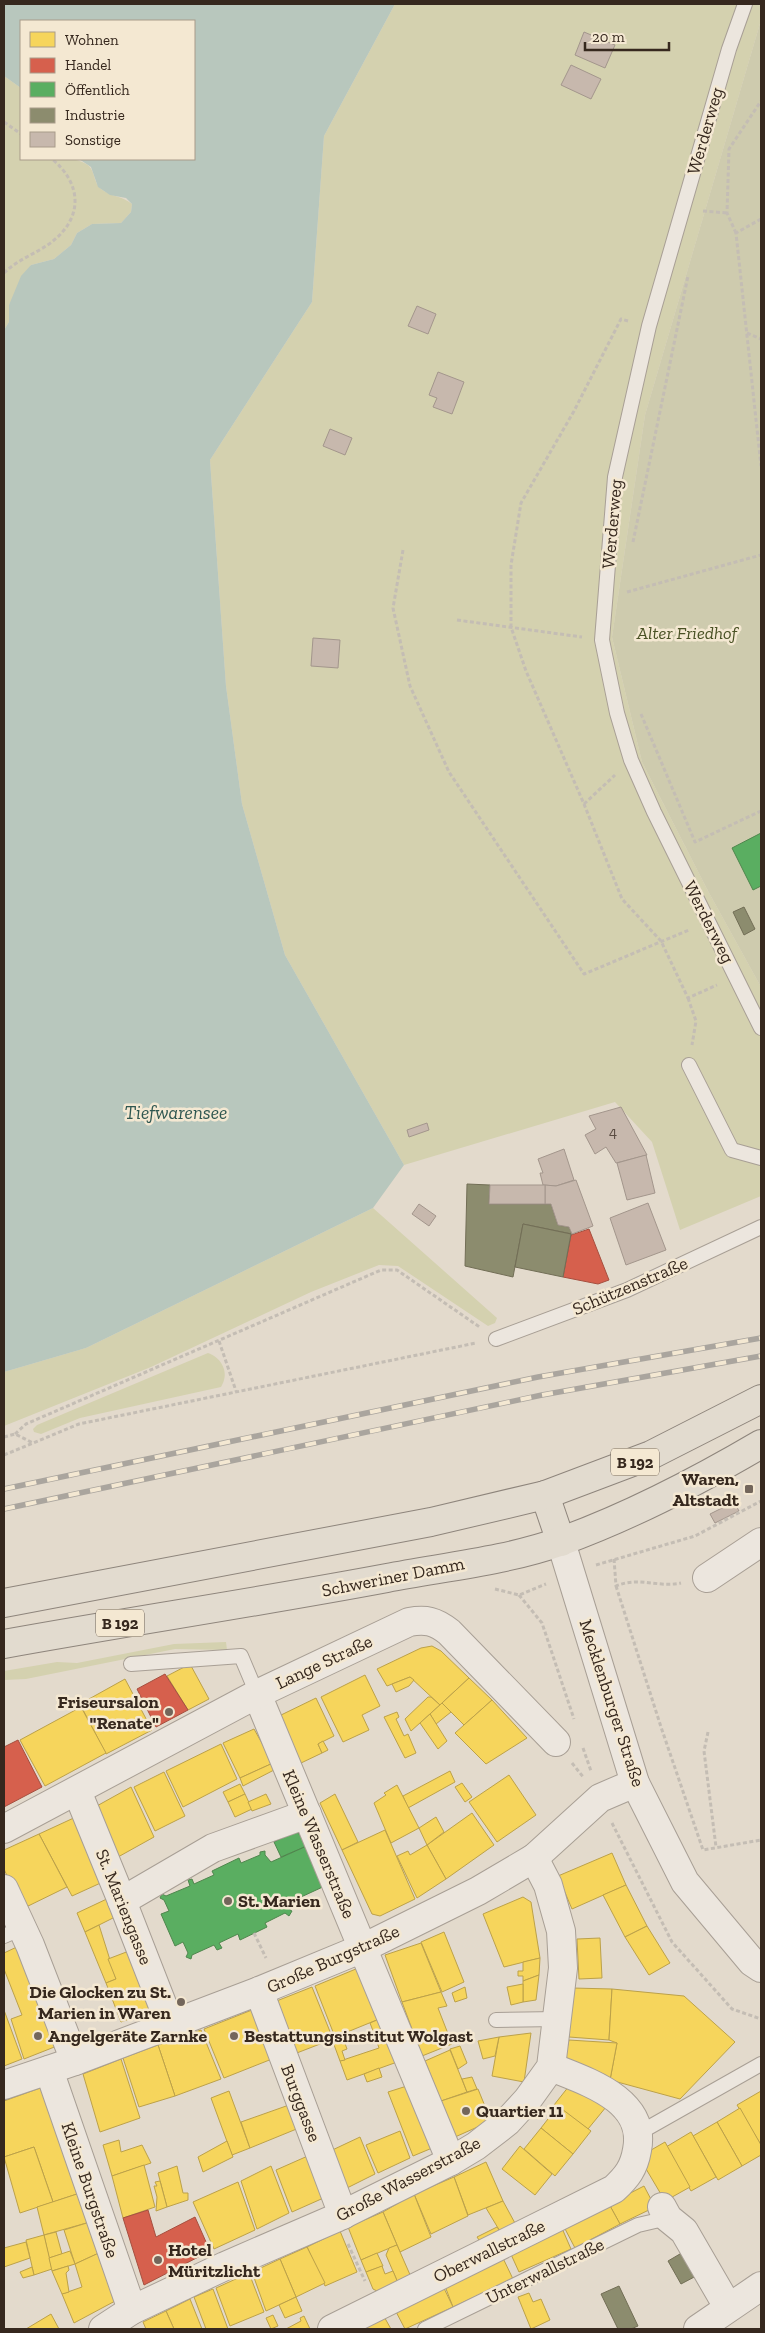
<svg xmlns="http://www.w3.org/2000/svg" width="765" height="2333" viewBox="0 0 765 2333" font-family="'Zilla Slab',serif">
	<rect width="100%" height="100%" fill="#e3dacc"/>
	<!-- green -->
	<g fill="#d4d1af">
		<path d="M395,4H761V20L645,415L612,637L642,762L708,891L761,987V1196L680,1230L652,1142L615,1102L404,1165L285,955L242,804L226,686L210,460L312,302L324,136Z"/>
		<path d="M4,76L21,88V159C40,159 75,154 89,166C95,172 94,184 101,189C111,197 123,196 132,204L131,212L121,223L92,224L77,233L71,245L54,259L31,265L9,305V322L4,330Z"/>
		<path d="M373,1208L497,1318L495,1323L488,1326L398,1266L379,1265L311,1292L151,1367L4,1426V1372L86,1348Z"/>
		<path d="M208,1353C222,1358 230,1373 221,1387L80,1418L41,1434L34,1432L33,1429L37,1425Z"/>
		<path d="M226,1642L227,1650L175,1649L26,1679L4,1680V1671L57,1662L77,1663L174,1644Z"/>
	</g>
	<!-- cemetery -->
	<path fill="#cecbae" d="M761,20V987L708,891L642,762L612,637L645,415Z"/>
	<!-- water -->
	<path fill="#b8c7bd" d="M4,4H395L324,136L312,302L210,460L226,686L242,804L285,955L404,1165L373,1208L86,1348L4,1372V330L9,322V305L21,276L31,265L54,259L71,245L77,233L92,224L121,223L131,212L132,204L126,198L110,195L98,187L91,167L79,159H194V21H21V88L4,76Z"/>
	<!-- homes -->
	<g fill="#f6d55c" stroke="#bca149">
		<path d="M432,1646L441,1651L469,1678L442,1703L440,1705L410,1677L387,1686L377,1669L421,1648Z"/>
		<path d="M190,1664L209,1699L188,1710L167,1676Z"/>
		<path d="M365,1675L380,1706L362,1715L369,1730L343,1742L321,1697Z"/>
		<path d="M410,1677L414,1680L409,1686L396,1692L392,1684Z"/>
		<path d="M469,1678L492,1700L464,1725L442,1703Z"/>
		<path d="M125,1679L152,1730L106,1754L80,1704Z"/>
		<path d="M428,1697H431L440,1705L411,1731L405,1719Z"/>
		<path d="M316,1698L334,1736L318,1744L322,1753L301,1763L279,1716Z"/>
		<path d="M492,1700L527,1738L486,1764L455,1733Z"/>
		<path d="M442,1703L451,1712L436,1724L430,1714Z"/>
		<path d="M81,1707L106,1753L45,1786L20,1740Z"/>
		<path d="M397,1712L399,1717L396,1719L404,1736L408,1734L416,1753L405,1758L384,1717Z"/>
		<path d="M430,1714L447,1741L438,1749L420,1723Z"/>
		<path d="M254,1729L273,1763L240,1778L223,1743Z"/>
		<path d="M323,1741L328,1750L322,1753L318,1744Z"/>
		<path d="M221,1744L237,1779L183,1807L166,1771Z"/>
		<path d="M273,1763L276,1769L243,1786L240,1778Z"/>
		<path d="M450,1771L455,1782L408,1808L403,1796Z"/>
		<path d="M164,1772L185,1816L155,1831L134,1787Z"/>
		<path d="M509,1775L536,1815L497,1842L469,1802Z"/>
		<path d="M462,1783L472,1797L465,1802L455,1787Z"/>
		<path d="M240,1784L245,1794L228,1802L223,1792Z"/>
		<path d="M397,1785L419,1828L391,1843L374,1803L386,1795L384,1793Z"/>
		<path d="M131,1787L154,1837L118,1857L95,1807Z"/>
		<path d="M245,1794L252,1809L235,1817L228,1802Z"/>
		<path d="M266,1794L271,1804L252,1811L248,1802Z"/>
		<path d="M335,1794L358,1842L342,1850L320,1803Z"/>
		<path d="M472,1813L494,1845L446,1879L427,1845Z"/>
		<path d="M78,1816L105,1881L72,1896L39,1834Z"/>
		<path d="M436,1817L444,1832L427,1845L419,1828Z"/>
		<path d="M385,1830L415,1899L380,1916L372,1914L342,1850Z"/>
		<path d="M39,1834L67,1887L22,1909L4,1869V1850Z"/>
		<path d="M427,1845L446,1879L417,1898L397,1856L408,1851L410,1855Z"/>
		<path d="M612,1853L626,1885L572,1909L558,1876Z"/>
		<path d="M626,1885L647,1926L625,1937L603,1895Z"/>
		<path d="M111,1897L119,1915L85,1932L77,1913Z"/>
		<path d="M523,1897L531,1902L540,1958L504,1967L483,1914Z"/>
		<path d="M99,1925L116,1979L106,1983L85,1932Z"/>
		<path d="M647,1926L670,1963L649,1975L625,1937Z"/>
		<path d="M444,1932L464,1982L442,1992L421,1942Z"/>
		<path d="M600,1938L602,1978L579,1979L577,1939Z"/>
		<path d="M421,1943L441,1992L402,2002L385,1955Z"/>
		<path d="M21,1945L62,2044L24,2059L11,2019L22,2015L4,1969V1953Z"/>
		<path d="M129,1951L154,2010L121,2022L106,1983L116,1979L108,1959Z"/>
		<path d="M540,1958L539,1975L523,1981V1976H518V1971H523V1962Z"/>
		<path d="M363,1966L384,2017L335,2037L315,1986Z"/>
		<path d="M539,1975L536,2000L523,2002V1981Z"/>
		<path d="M523,1984V2002L511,2005L507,1987Z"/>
		<path d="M312,1987L333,2039L289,2056L269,2004Z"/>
		<path d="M465,1987L467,1998L455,2002L452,1993Z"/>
		<path d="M572,1988L612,1989L609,2040L569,2037Z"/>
		<path d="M612,1989L684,1996L735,2042L680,2099L610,2080L617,2043L609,2040Z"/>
		<path d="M441,1992L447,2006L438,2008L452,2044L422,2056L402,2002Z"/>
		<path d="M257,2008L277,2057L224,2078L204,2029Z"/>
		<path d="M4,2010L22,2059L4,2066Z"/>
		<path d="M384,2017L388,2031L375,2036L370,2023Z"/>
		<path d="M201,2030L221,2079L175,2096L158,2045Z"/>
		<path d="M388,2031L400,2061L347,2080L340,2061L379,2048L375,2036Z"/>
		<path d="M531,2033L524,2082L492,2076L499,2037Z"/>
		<path d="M499,2037L495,2056L483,2059L478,2041Z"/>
		<path d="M343,2038L347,2049L342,2051L345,2060L340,2061L333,2042Z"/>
		<path d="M569,2040L617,2043L610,2080L564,2061Z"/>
		<path d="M158,2045L175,2096L139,2107L123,2058Z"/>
		<path d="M460,2046L467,2063L458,2069L450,2049Z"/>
		<path d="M450,2050L467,2092L441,2101L425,2061Z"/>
		<path d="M121,2059L140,2118L100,2132L83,2074Z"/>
		<path d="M379,2068L382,2077L367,2082L364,2074Z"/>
		<path d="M472,2077L477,2089L467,2092L462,2079Z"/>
		<path d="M573,2081L606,2107L588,2129L554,2105Z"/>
		<path d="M410,2085L437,2146L413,2156L388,2092Z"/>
		<path d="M43,2087L80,2193L53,2202L34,2147L4,2157V2101Z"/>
		<path d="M478,2089L491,2121L455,2137L441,2101Z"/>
		<path d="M229,2091L250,2148L232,2155L211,2098Z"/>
		<path d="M761,2091V2145L737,2105Z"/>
		<path d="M289,2105L299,2128L250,2148L241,2122Z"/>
		<path d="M558,2106L591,2131L573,2154L541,2128Z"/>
		<path d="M740,2108L761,2145V2155L742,2166L717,2122Z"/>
		<path d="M717,2122L742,2166L718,2180L693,2136Z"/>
		<path d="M541,2128L573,2154L555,2176L524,2149Z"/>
		<path d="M400,2131L410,2158L378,2173L366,2145Z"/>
		<path d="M691,2132L716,2177L691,2191L666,2147Z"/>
		<path d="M360,2137L375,2174L341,2191L326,2153Z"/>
		<path d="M119,2140L121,2152L142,2145L151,2163L112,2176L103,2145Z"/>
		<path d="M227,2141L233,2157L203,2172L198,2157Z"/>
		<path d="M665,2142L690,2187L665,2201L639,2157Z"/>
		<path d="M520,2146L552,2174L535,2195L502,2169Z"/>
		<path d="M34,2147L53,2202L20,2213L4,2157Z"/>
		<path d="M310,2155L328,2196L292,2212L276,2170Z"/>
		<path d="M486,2162L503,2201L468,2215L454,2177Z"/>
		<path d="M144,2165L155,2207L123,2218L112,2176Z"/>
		<path d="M177,2166L183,2193H188V2200L167,2207L158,2173Z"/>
		<path d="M271,2166L289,2213L257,2229L241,2181Z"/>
		<path d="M454,2177L468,2216L431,2234L414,2194Z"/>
		<path d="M160,2181L167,2207L156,2211L157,2197L154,2186H157L155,2182Z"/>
		<path d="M238,2182L255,2230L214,2249L193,2202Z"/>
		<path d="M644,2186L655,2207L620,2224L609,2204Z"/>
		<path d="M80,2193L90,2222L44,2235L37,2207Z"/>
		<path d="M414,2194L431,2237L400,2252L383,2212Z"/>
		<path d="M503,2201L516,2225L501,2233L486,2208Z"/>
		<path d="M609,2204L620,2224L575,2248L563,2225Z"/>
		<path d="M383,2212L397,2245L361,2260L348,2227Z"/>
		<path d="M90,2222L101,2252L75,2264L64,2230Z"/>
		<path d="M561,2226L571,2249L519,2272L509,2250Z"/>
		<path d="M497,2227L501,2233L481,2243L477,2237Z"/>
		<path d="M340,2231L357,2272L325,2286L307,2247Z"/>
		<path d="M56,2232L62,2254L49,2258L44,2235Z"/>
		<path d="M44,2235L52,2269L34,2275L26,2240Z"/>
		<path d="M26,2242L30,2258L4,2267V2248Z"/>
		<path d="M397,2245L411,2277L398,2283L386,2255L389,2248Z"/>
		<path d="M307,2247L325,2283L296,2297L280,2259Z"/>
		<path d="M70,2251L75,2264L52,2271L49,2258Z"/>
		<path d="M101,2252L117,2300L74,2323L62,2294L82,2287L75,2264Z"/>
		<path d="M377,2253L383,2266L366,2272L361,2260Z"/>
		<path d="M501,2254L513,2279L453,2307L443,2281Z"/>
		<path d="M280,2259L296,2297L266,2311L252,2272Z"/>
		<path d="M68,2266L69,2270L66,2273L69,2292L62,2294L52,2271Z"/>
		<path d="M382,2266L385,2274L393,2271L398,2283L379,2292L373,2289L366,2272Z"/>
		<path d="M32,2267L34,2275L23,2278L20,2272Z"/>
		<path d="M249,2273L264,2312L230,2326L216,2288Z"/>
		<path d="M441,2282L453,2307L405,2329L393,2306Z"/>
		<path d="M213,2289L228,2329H206L194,2297Z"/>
		<path d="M529,2293L533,2302L541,2299L550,2320L531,2329L518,2297Z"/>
		<path d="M296,2297L302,2311L285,2318L279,2305Z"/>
		<path d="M190,2299L202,2329H174L166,2311Z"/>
		<path d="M166,2311L174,2329H146L143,2322Z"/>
		<path d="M382,2313L391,2329H349Z"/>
		<path d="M51,2314L59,2329H26Z"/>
		<path d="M273,2315L278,2326L271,2329L266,2318Z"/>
		<path d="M304,2316L310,2329H286L301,2321L300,2318Z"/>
	</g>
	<!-- shops -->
	<g fill="#d6604d" stroke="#a64f3f">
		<path d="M589,1229L609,1280L598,1284L563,1277L571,1235Z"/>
		<path d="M165,1674L188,1710L156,1727L137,1689Z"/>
		<path d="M18,1740L42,1787L4,1807V1747Z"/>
		<path d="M148,2210L156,2237L195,2217L210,2251L144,2285L123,2218Z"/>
	</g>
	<!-- public -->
	<g fill="#5aae61" stroke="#4f864d">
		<path d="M761,833V886L753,890L732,848Z"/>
		<path d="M296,1831L309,1845L281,1857L274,1842Z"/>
		<path d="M309,1845L327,1885L288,1903L290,1910L292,1911L289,1916L285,1913L265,1923L267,1927L240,1940L238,1934L219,1943L222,1948L217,1950L214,1945L192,1955L191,1959L186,1957L188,1953L183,1942L175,1946L161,1914L169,1911L164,1900L160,1898L162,1894L166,1896L190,1886L188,1880L192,1879L194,1884L214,1875L212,1871L239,1858L241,1863L260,1855V1852L265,1851V1855L271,1862Z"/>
	</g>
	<!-- industry -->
	<g fill="#8c8c6e" stroke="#726e56">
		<path d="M744,907L755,929L744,935L733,912Z"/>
		<path d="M467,1184L490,1185L489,1204H551L558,1225L569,1227L572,1234L523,1224L513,1277L465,1266Z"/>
		<path d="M523,1224L571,1234L563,1277L515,1267Z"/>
		<path d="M685,2251L698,2275L681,2284L668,2261Z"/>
		<path d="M619,2286L638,2326L631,2329H618L601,2294Z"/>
	</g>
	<!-- building -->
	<g fill="#c7b8ad" stroke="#a3968c">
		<path d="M584,32L615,45L605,68L575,55Z"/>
		<path d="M571,65L601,79L591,99L561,85Z"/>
		<path d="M417,306L436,314L428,334L408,326Z"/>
		<path d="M438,372L464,382L452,414L433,407L437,398L429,395Z"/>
		<path d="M330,429L352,438L345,455L323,446Z"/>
		<path d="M313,638L340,640L338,668L311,666Z"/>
		<path d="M621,1107L647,1155L616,1163L606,1147L595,1154L585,1135L596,1129L589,1116Z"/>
		<path d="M427,1123L429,1130L409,1137L407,1130Z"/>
		<path d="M564,1149L574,1180L556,1186L543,1185L540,1173H543L538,1159Z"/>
		<path d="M646,1155L655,1193L627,1200L617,1163Z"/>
		<path d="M576,1180L593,1226L572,1234L569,1227L558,1225L551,1204H545V1185L556,1186Z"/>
		<path d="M490,1185H545V1204H489Z"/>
		<path d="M648,1203L666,1250L626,1265L610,1218Z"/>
		<path d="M419,1204L436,1216L429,1226L412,1214Z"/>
		<path d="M734,1502L739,1511L715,1523L710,1514Z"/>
	</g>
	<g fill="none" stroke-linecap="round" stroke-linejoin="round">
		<!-- service casing -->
		<g stroke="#a89f95" stroke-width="16">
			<g id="service">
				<path d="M745,4L729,49L649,326L615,477L602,640L617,713L631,760L654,812L761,1028"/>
				<path d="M689,1065L732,1150L761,1158"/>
				<path d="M496,1339L627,1290L761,1227"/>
				<path d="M131,1664L241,1656L257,1694"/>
				<path d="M4,1936L22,1928"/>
				<path d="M496,2020L557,2019"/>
				<path d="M639,2133L761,2064"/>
				<path d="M425,2329L638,2225L668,2218"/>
			</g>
		</g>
		<!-- minor casing -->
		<g stroke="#a89f95" stroke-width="30">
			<g id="minor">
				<path d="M561,1542L635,1783L685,1882L752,1962L761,1968"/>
				<path d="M707,1578L761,1542"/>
				<path d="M257,1694L451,2161"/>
				<path d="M77,1791L122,1901L170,2024"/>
				<path d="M4,1829L257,1694L409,1622C426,1619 435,1621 449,1632L556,1742"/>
				<path d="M4,1889L30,1945L75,2061"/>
				<path d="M122,1901L213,1848L307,1814"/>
				<path d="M259,1991L343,2215"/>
				<path d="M49,2070L132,2310"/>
				<path d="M4,2085L75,2061L259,1991L363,1948L478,1891L534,1858L600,1798L635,1783"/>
				<path d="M662,2207L668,2218L684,2231L728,2307"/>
				<path d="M103,2329L132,2310L225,2266L336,2218L451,2161L476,2146L507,2122L528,2099L551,2067L563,1968L561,1931L548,1885L534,1858"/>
				<path d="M332,2329L614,2189C627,2177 634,2168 637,2150C647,2100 588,2082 551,2067"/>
				<path d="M698,2329L761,2286"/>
			</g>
		</g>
		<!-- primary casing -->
		<g stroke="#8e857c" stroke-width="30">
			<g id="primary">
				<path d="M545,1495L561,1542"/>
				<path d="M4,1603L431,1522L545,1495L651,1455L761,1399"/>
				<path d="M4,1644C131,1621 259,1602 387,1578C444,1567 506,1561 562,1541C631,1516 698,1481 761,1444"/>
			</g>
		</g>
		<!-- path -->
		<g stroke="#c4bdb4" stroke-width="3" stroke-dasharray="4 2.5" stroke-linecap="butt">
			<path d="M4,122L21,134"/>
			<path d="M703,211L727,213"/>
			<path d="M761,219L736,233L761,466"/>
			<path d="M736,233L727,213L729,149L761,101"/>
			<path d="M4,273C18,259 38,253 53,241C84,216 81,183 52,159"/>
			<path d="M628,321L621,319L574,411L521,503L511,565V627L526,671L584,804L622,899L661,941L688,998L717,985"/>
			<path d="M747,333L761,339"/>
			<path d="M633,542L688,276"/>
			<path d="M403,550L393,608L410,686L449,772L584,974L689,930"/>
			<path d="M627,592L761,555"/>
			<path d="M457,620L582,637"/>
			<path d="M641,714L695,842L761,811"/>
			<path d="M584,804L615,775"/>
			<path d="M688,998L696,1021L692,1045"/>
			<path d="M219,1341L236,1391"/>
			<path d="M15,1434L26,1424L381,1270H397L481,1328"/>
			<path d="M4,1437L15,1434L33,1443"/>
			<path d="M4,1455L79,1424L476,1343"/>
			<path d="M614,1559L616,1586C640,1576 657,1588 681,1583"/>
			<path d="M596,1565L695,1536L761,1501"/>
			<path d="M616,1586L661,1727L703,1850L761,1840"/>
			<path d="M495,1589L519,1595L546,1584"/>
			<path d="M519,1595L542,1623L574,1719"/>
			<path d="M708,1732L704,1751L716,1847"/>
			<path d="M583,1748L591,1771"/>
			<path d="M572,1763L584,1778"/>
			<path d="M612,1823L672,1942L732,2009L761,2019"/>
			<path d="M254,1933L266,1958"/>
			<path d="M348,2244L365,2281"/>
		</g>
		<!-- service -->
		<use href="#service" stroke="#ece6de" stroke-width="14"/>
		<!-- minor -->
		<use href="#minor" stroke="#ece6de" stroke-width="28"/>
		<!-- primary -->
		<use href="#primary" stroke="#e2dbcf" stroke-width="28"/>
		<!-- rail casing -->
		<g stroke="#aaa59e" stroke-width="5.5">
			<g id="rail">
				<path d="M4,1489L538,1377L761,1338"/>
				<path d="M4,1509L542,1395L761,1356"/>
			</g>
		</g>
		<!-- rail -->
		<use href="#rail" stroke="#f4e8d2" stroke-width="4" stroke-dasharray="11" stroke-linecap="butt"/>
	</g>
	<!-- markers -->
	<g fill="#73665b" stroke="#f4e8d2" stroke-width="2">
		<rect x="744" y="1484" width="10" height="10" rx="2.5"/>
		<circle cx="169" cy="1712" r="5"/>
		<circle cx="228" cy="1901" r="5"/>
		<circle cx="181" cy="2002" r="5"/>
		<circle cx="38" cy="2036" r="5"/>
		<circle cx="234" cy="2036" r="5"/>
		<circle cx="466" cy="2111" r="5"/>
		<circle cx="158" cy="2260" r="5"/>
	</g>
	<g text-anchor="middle" stroke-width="5" stroke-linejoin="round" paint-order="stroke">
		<!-- number labels -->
		<g font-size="15" fill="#5a4c42">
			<text x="613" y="1137">4</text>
		</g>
		<!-- shield labels -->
		<g fill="#f4e8d2" stroke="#6f6254" stroke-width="1">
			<rect x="611" y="1448.5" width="48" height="27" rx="4"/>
			<rect x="96" y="1609.5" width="48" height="27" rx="4"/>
		</g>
		<g font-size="16" font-weight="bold" fill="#36281e">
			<text x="635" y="1468">B 192</text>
			<text x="120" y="1629">B 192</text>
		</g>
		<!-- street labels -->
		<g font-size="18" fill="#36281e" stroke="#f4e8d2">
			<text transform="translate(705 131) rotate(-74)" y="6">Werderweg</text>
			<text transform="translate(612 524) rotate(-85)" y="6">Werderweg</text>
			<text transform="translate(709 922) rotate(63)" y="6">Werderweg</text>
			<text transform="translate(630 1286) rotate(-23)" y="6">Schützenstraße</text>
			<text transform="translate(393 1577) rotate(-11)" y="6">Schweriner Damm</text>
			<text transform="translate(324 1662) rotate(-25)" y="6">Lange Straße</text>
			<text transform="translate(612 1703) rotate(72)" y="6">Mecklenburger Straße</text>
			<text transform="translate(319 1844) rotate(67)" y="6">Kleine Wasserstraße</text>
			<text transform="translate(124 1907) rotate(68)" y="6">St. Mariengasse</text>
			<text transform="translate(333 1959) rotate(-24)" y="6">Große Burgstraße</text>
			<text transform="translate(301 2103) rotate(69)" y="6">Burggasse</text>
			<text transform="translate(408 2179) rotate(-28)" y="6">Große Wasserstraße</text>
			<text transform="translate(90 2190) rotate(71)" y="6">Kleine Burgstraße</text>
			<text transform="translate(489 2251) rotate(-26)" y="6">Oberwallstraße</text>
			<text transform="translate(545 2271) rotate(-26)" y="6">Unterwallstraße</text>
		</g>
		<!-- park labels -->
		<g font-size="18" font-style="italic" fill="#4a5225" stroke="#f4e8d2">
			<text x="687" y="639">Alter Friedhof</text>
		</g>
		<!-- poi labels -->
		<g font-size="18" font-weight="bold" fill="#36281e" stroke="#f4e8d2" text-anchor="start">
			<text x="739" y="1485" text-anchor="end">Waren,<tspan x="739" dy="21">Altstadt</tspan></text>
			<text x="159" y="1708" text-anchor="end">Friseursalon<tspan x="159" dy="21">"Renate"</tspan></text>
			<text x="238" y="1907">St. Marien</text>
			<text x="171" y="1998" text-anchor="end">Die Glocken zu St.<tspan x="171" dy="21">Marien in Waren</tspan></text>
			<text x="48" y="2042">Angelgeräte Zarnke</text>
			<text x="244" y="2042">Bestattungsinstitut Wolgast</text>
			<text x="476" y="2117">Quartier 11</text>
			<text x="168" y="2256">Hotel<tspan x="168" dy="21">Müritzlicht</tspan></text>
		</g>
		<!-- water labels -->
		<g font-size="19" font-style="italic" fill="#2e5650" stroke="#f4e8d2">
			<text x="176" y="1119">Tiefwarensee</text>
		</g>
	</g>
	<!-- border -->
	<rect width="765" height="2333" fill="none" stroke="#36281e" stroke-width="10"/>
	<!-- legend -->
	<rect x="20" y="20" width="175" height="140" fill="#f4e8d2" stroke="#a89b8a"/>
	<rect x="30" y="32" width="25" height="15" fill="#f6d55c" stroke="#a89b8a"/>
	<text x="65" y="45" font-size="15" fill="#36281e">Wohnen</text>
	<rect x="30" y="58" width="25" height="15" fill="#d6604d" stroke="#a89b8a"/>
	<text x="65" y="70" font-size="15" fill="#36281e">Handel</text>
	<rect x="30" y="82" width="25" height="15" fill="#5aae61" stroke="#a89b8a"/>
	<text x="65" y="95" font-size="15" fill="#36281e">Öffentlich</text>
	<rect x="30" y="108" width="25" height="15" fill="#8c8c6e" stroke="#a89b8a"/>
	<text x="65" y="120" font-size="15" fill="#36281e">Industrie</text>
	<rect x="30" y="132" width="25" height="15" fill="#c7b8ad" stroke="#a89b8a"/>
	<text x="65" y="145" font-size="15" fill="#36281e">Sonstige</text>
	<!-- scale -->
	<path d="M585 42v8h84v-8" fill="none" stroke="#36281e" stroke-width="2.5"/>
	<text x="592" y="42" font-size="15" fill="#36281e" stroke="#f4e8d2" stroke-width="4" paint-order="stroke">20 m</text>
</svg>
